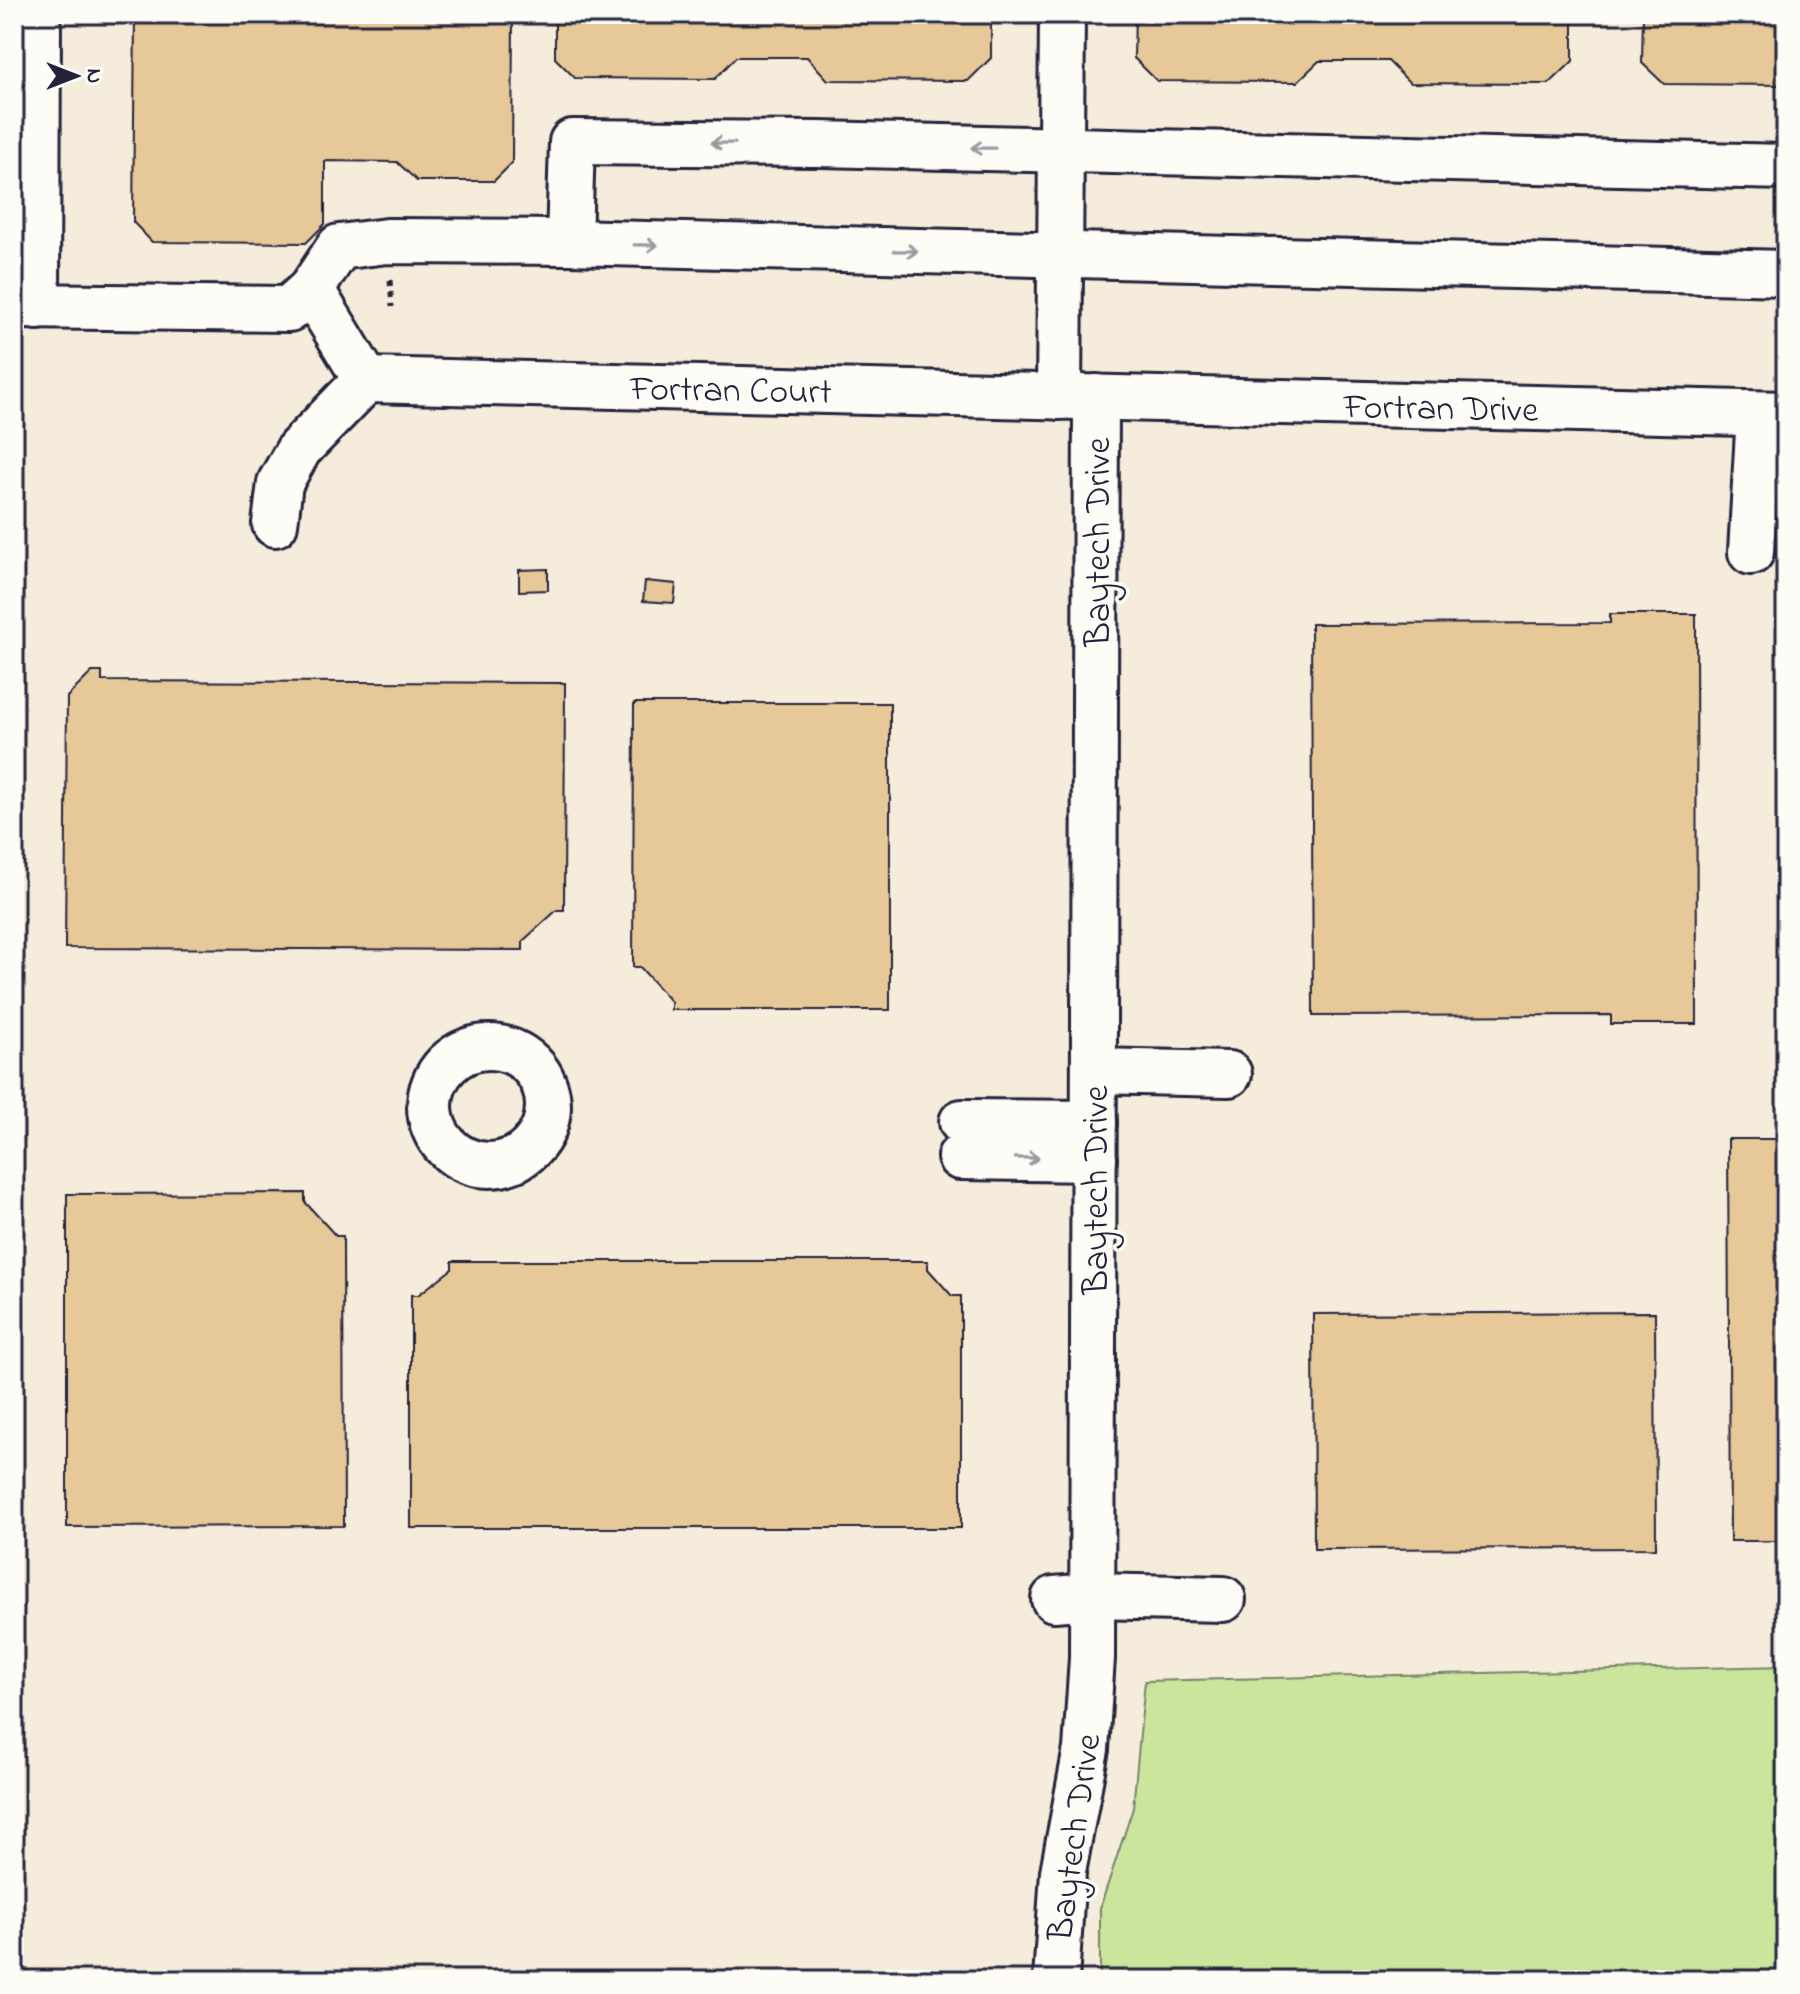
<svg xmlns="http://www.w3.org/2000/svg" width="1800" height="1994" viewBox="0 0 1800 1994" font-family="'Indie Flower',sans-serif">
	<rect width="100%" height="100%" fill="#fdfcf7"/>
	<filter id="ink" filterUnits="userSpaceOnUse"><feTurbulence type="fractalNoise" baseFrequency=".0125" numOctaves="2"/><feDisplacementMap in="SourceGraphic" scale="16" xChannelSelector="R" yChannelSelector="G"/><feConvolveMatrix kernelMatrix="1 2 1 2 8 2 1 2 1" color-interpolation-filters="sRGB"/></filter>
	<g filter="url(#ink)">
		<!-- built -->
		<path fill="#f6ecdb" d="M14,14H1786V1666L1145,1681L1133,1808L1100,1908V1980H14Z"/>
		<!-- green -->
		<path fill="#cbe59c" stroke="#76846c" stroke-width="2" d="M1786,1666V1980H1100V1908L1133,1808L1145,1681Z"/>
		<!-- building -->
		<g fill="#e6c899" stroke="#22223b" stroke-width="2">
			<path d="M135,14H513L512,163L494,181H417L397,162L325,161V224L306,243L152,242L133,222Z"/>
			<path d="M555,14H991V58L968,81L828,80L807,57H736L715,79L575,78L555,58Z"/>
			<path d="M1135,14H1573V61L1549,84L1410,83L1388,61H1319L1297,82L1157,81L1134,58Z"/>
			<path d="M1643,14H1786V85L1664,84L1642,63Z"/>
			<path d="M548,569V590L519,591V570Z"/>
			<path d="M645,581L676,584L674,603L643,601Z"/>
			<path d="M1610,614H1696L1697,1024H1611V1015L1313,1016L1311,624L1610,623Z"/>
			<path d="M92,672H102V681L565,683L564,910H557L523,941V950L65,948L67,697Z"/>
			<path d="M634,703H890V1010H671V1002L640,967H633Z"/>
			<path d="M1728,1139H1786V1541H1730Z"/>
			<path d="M305,1193V1202L336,1236H343L344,1526L67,1527V1194Z"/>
			<path d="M452,1261H928V1269L952,1296H961V1528H411V1295H418L452,1269Z"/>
			<path d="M1655,1312L1656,1548L1314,1549L1313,1314Z"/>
		</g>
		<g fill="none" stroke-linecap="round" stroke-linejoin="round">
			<!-- minor casing -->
			<g stroke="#22223b" stroke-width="50">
				<g id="minor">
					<path d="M569,242L572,142L819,144L1786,167"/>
					<path d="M311,289L366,380"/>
					<path d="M14,306L289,309L311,289L339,247L387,241L569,242L1786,273"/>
					<path d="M37,307L38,14"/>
					<path d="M366,380L1786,414"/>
					<path d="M1059,397L1062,14"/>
					<path d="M275,524L280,483L299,449L366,380"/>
					<path d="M1751,552L1759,414"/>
					<circle cx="489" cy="1106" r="59"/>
					<path d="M1094,1071L1229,1074"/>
					<path d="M962,1122L1094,1123"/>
					<path d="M960,1157L1094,1159"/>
					<path d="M1054,1599L1092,1596L1223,1599"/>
					<path d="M1056,1980L1063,1872L1086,1749L1092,1658L1096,397"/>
				</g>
			</g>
			<!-- path -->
			<path stroke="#22223b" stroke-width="5" stroke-dasharray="6 6" stroke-linecap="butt" d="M390,280L392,307"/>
			<!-- minor -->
			<use href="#minor" stroke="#fdfcf7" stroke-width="44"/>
		</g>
		<!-- one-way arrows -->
		<defs><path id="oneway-shaft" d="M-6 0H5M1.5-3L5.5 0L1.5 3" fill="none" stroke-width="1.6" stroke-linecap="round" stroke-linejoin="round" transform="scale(2)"/></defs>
		<g stroke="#9a9aa2">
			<use href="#oneway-shaft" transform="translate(723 143) rotate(-179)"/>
			<use href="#oneway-shaft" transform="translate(983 148) rotate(-179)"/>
			<use href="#oneway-shaft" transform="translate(646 245) rotate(1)"/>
			<use href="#oneway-shaft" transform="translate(906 251) rotate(1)"/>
			<use href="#oneway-shaft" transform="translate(1027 1158) rotate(1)"/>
		</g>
	</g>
	<g text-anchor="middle" stroke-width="7" stroke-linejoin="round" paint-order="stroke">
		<!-- street labels -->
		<g font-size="36" fill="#22223b" stroke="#fdfcf7">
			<text transform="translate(731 388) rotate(1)" y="13">Fortran Court</text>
			<text transform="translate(1441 406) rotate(1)" y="13">Fortran Drive</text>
			<text transform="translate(1096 542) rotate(-90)" y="13">Baytech Drive</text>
			<text transform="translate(1094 1190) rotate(-90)" y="13">Baytech Drive</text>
			<text transform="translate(1072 1837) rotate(-82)" y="13">Baytech Drive</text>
		</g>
	</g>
	<!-- margin -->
	<rect width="1800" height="1994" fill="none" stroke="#fdfcf7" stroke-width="48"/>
	<rect x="24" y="24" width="1752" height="1946" fill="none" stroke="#22223b" stroke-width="3" filter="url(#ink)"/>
	<!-- north arrow -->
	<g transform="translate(76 76) rotate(90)" stroke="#fdfcf7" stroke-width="6" paint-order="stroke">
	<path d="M0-6L14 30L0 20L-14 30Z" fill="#22223b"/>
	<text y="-12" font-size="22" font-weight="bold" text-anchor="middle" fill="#22223b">N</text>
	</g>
</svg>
